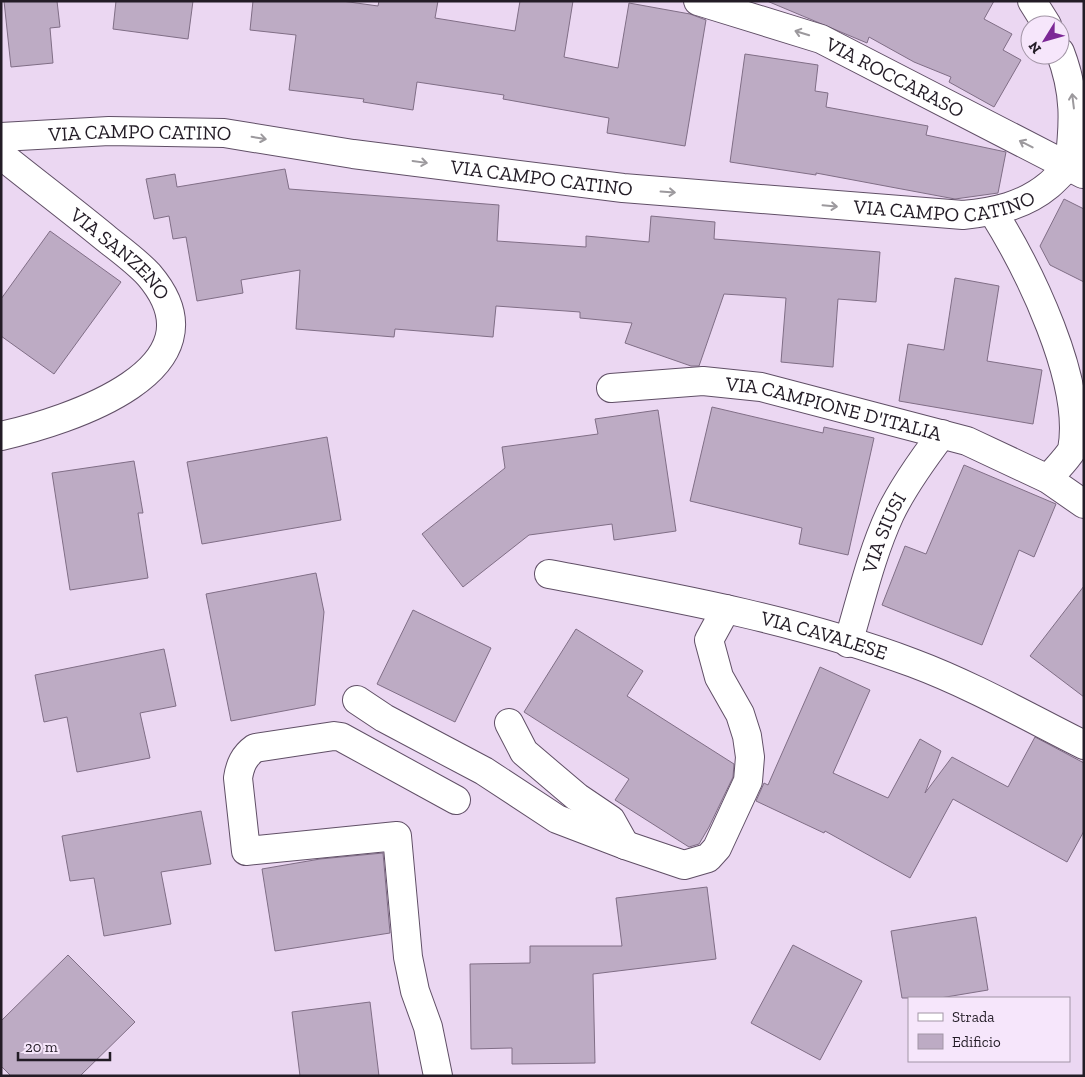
<svg xmlns="http://www.w3.org/2000/svg" width="1085" height="1077" viewBox="0 0 1085 1077" font-family="'Zilla Slab',serif">
	<rect width="100%" height="100%" fill="#ebd7f2"/>
	<!-- building -->
	<g fill="#bdabc4" stroke="#806e86">
		<path d="M4,1H57L60,27L50,28L53,63L11,67Z"/>
		<path d="M116,1H193L188,39L113,29Z"/>
		<path d="M253,1H342L378,6L379,1H438L435,18L515,31L520,1H573L564,57L618,68L629,3L690,14L706,20L685,146L607,133L609,118L503,99L504,95L417,82L413,110L363,102L364,99L289,90L296,35L250,30Z"/>
		<path d="M767,1H994L984,19L1012,34L1003,50L1021,60L994,107L949,82L951,77L914,62L869,37L867,43Z"/>
		<path d="M745,54L818,65L815,91L828,93L826,107L928,126L926,135L1006,152L998,193L955,199L816,173V175L730,162Z"/>
		<path d="M285,169L289,189L499,205L497,241L586,247V236L649,242L651,216L715,222L714,239L880,252L876,302L838,299L833,367L781,362L786,298L724,294L699,366H691L625,343L632,323L580,318V312L496,306L493,337L395,329L394,337L296,329L300,270L241,280L243,293L197,301L186,237L173,239L169,216L154,219L146,179L175,174L177,187Z"/>
		<path d="M1064,199L1084,209V282L1050,265L1040,246Z"/>
		<path d="M50,231L121,282L54,374L1,336V299Z"/>
		<path d="M955,278L999,286L987,361L1042,370L1033,424L899,401L908,344L944,350Z"/>
		<path d="M712,407L823,433L824,427L874,438L848,555L799,544L802,528L690,501Z"/>
		<path d="M658,410L676,531L614,540L612,524L529,535L463,587L422,534L505,468L502,447L598,434L595,419Z"/>
		<path d="M327,437L341,520L202,544L187,462Z"/>
		<path d="M134,461L143,513H138L148,578L70,590L52,473Z"/>
		<path d="M964,465L1056,504L1034,557L1019,550L982,645L882,605L905,546L926,554Z"/>
		<path d="M316,573L324,612L315,705L231,721L206,594Z"/>
		<path d="M1084,586V697L1030,656Z"/>
		<path d="M413,610L491,648L455,722L377,684Z"/>
		<path d="M576,629L643,671L627,696L734,764L733,777L709,827L699,844L689,847L615,800L629,779L524,712Z"/>
		<path d="M164,649L176,706L140,713L150,758L77,772L67,717L44,722L35,675Z"/>
		<path d="M820,667L870,690L833,773L888,798L920,739L941,751L925,793L952,757L1008,787L1035,737L1084,763V831L1067,862L953,799L910,878L825,831L824,833L756,801L764,783L768,785Z"/>
		<path d="M201,811L211,864L161,872L171,924L104,936L94,878L70,881L62,836Z"/>
		<path d="M383,853L390,933L275,951L262,869L320,859Z"/>
		<path d="M707,887L716,959L593,974L595,1063L512,1064V1048L471,1049L470,964L530,963V946H622L616,898Z"/>
		<path d="M976,917L988,990L940,998H902L891,931Z"/>
		<path d="M793,945L862,981L820,1060L751,1023Z"/>
		<path d="M68,955L135,1022L80,1076H11L1,1066V1021Z"/>
		<path d="M370,1002L379,1076H300L292,1012Z"/>
	</g>
	<g fill="none" stroke-linecap="round" stroke-linejoin="round">
		<!-- minor casing -->
		<g stroke="#604f66" stroke-width="30">
			<g id="minor">
				<path id="s1" d="M698,1L821,39L1083,174"/>
				<path d="M1032,1L1047,25"/>
				<path d="M1060,52C1076,93 1074,124 1069,166"/>
				<path id="s2" d="M1,137L109,131L224,133L353,154L623,188L963,215C994,212 1024,206 1049,185C1056,179 1062,172 1069,166"/>
				<path id="s3" d="M1,155C37,184 73,211 108,240C122,251 137,262 149,275C230,370 67,421 1,436"/>
				<path d="M993,212C1028,268 1085,382 1072,450C1066,460 1055,470 1048,479"/>
				<path id="s4" d="M611,388L703,381L761,387L967,441L1048,479L1084,504"/>
				<path id="s5" d="M549,574C671,597 796,619 913,663C972,685 1028,717 1084,745"/>
				<path id="s6" d="M848,643C861,600 871,555 890,514C904,485 923,459 942,434"/>
				<path d="M357,700L384,718L484,771L557,819L625,845L684,865L708,858L717,848L748,781L750,757L747,736L740,714L719,677L709,640L726,609"/>
				<path d="M509,723L524,752L577,797L611,820L625,845"/>
				<path d="M438,1076L428,1027L415,991L408,957L397,836L246,851L238,778C240,765 244,756 255,748L334,736L341,737L456,800"/>
			</g>
		</g>
		<!-- minor -->
		<use href="#minor" stroke="#fff" stroke-width="28"/>
	</g>
	<!-- one-way arrows -->
	<defs><path id="oneway-shaft" d="M-6 0H5M1.5-3L5.5 0L1.5 3" fill="none" stroke-width="1.6" stroke-linecap="round" stroke-linejoin="round" transform="scale(1.25)"/></defs>
	<g stroke="#9c999d">
		<use href="#oneway-shaft" transform="translate(802 33) rotate(-163)"/>
		<use href="#oneway-shaft" transform="translate(1073 101) rotate(-97)"/>
		<use href="#oneway-shaft" transform="translate(259 138) rotate(9)"/>
		<use href="#oneway-shaft" transform="translate(1026 144) rotate(-153)"/>
		<use href="#oneway-shaft" transform="translate(420 162) rotate(8)"/>
		<use href="#oneway-shaft" transform="translate(668 192) rotate(4)"/>
		<use href="#oneway-shaft" transform="translate(830 206) rotate(5)"/>
	</g>
	<g text-anchor="middle" stroke-width="4.5" stroke-linejoin="round" paint-order="stroke">
		<!-- street labels -->
		<g font-size="20" fill="#231c26" stroke="#f6e6fb">
			<text dy="7" stroke="none"><textPath href="#s1" startOffset="212">VIA ROCCARASO</textPath></text>
			<text dy="7" stroke="none"><textPath href="#s2" startOffset="139">VIA CAMPO CATINO</textPath></text>
			<text dy="7" stroke="none"><textPath href="#s2" startOffset="544">VIA CAMPO CATINO</textPath></text>
			<text dy="7" stroke="none"><textPath href="#s2" startOffset="949">VIA CAMPO CATINO</textPath></text>
			<text dy="7" stroke="none"><textPath href="#s3" startOffset="155">VIA SANZENO</textPath></text>
			<text dy="7" stroke="none"><textPath href="#s4" startOffset="226">VIA CAMPIONE D'ITALIA</textPath></text>
			<text dy="7" stroke="none"><textPath href="#s6" startOffset="116">VIA SIUSI</textPath></text>
			<text dy="7" stroke="none"><textPath href="#s5" startOffset="282">VIA CAVALESE</textPath></text>
		</g>
	</g>
	<!-- border -->
	<rect width="1085" height="1077" fill="none" stroke="#231c26" stroke-width="5"/>
	<!-- legend -->
	<rect x="908" y="997" width="162" height="65" fill="#f6e6fb" stroke="#a295a6"/>
	<rect x="918" y="1013" width="25" height="8" fill="#ffffff" stroke="#a295a6"/>
	<text x="952" y="1022" font-size="15" fill="#231c26">Strada</text>
	<rect x="918" y="1034" width="25" height="15" fill="#bdabc4" stroke="#a295a6"/>
	<text x="952" y="1047" font-size="15" fill="#231c26">Edificio</text>
	<!-- north arrow -->
	<g transform="translate(1045 40) rotate(233)"><circle r="24" fill="#f6e6fb" stroke="#a295a6"/>
	<path d="M0-4L9 19L0 12L-9 19Z" fill="#7c2796"/>
	<text y="-8" font-size="14" font-weight="bold" text-anchor="middle" fill="#231c26">N</text>
	</g>
	<!-- scale -->
	<path d="M18 1052v8h92v-8" fill="none" stroke="#231c26" stroke-width="2.5"/>
	<text x="25" y="1052" font-size="15" fill="#231c26" stroke="#f6e6fb" stroke-width="4" paint-order="stroke">20 m</text>
</svg>
